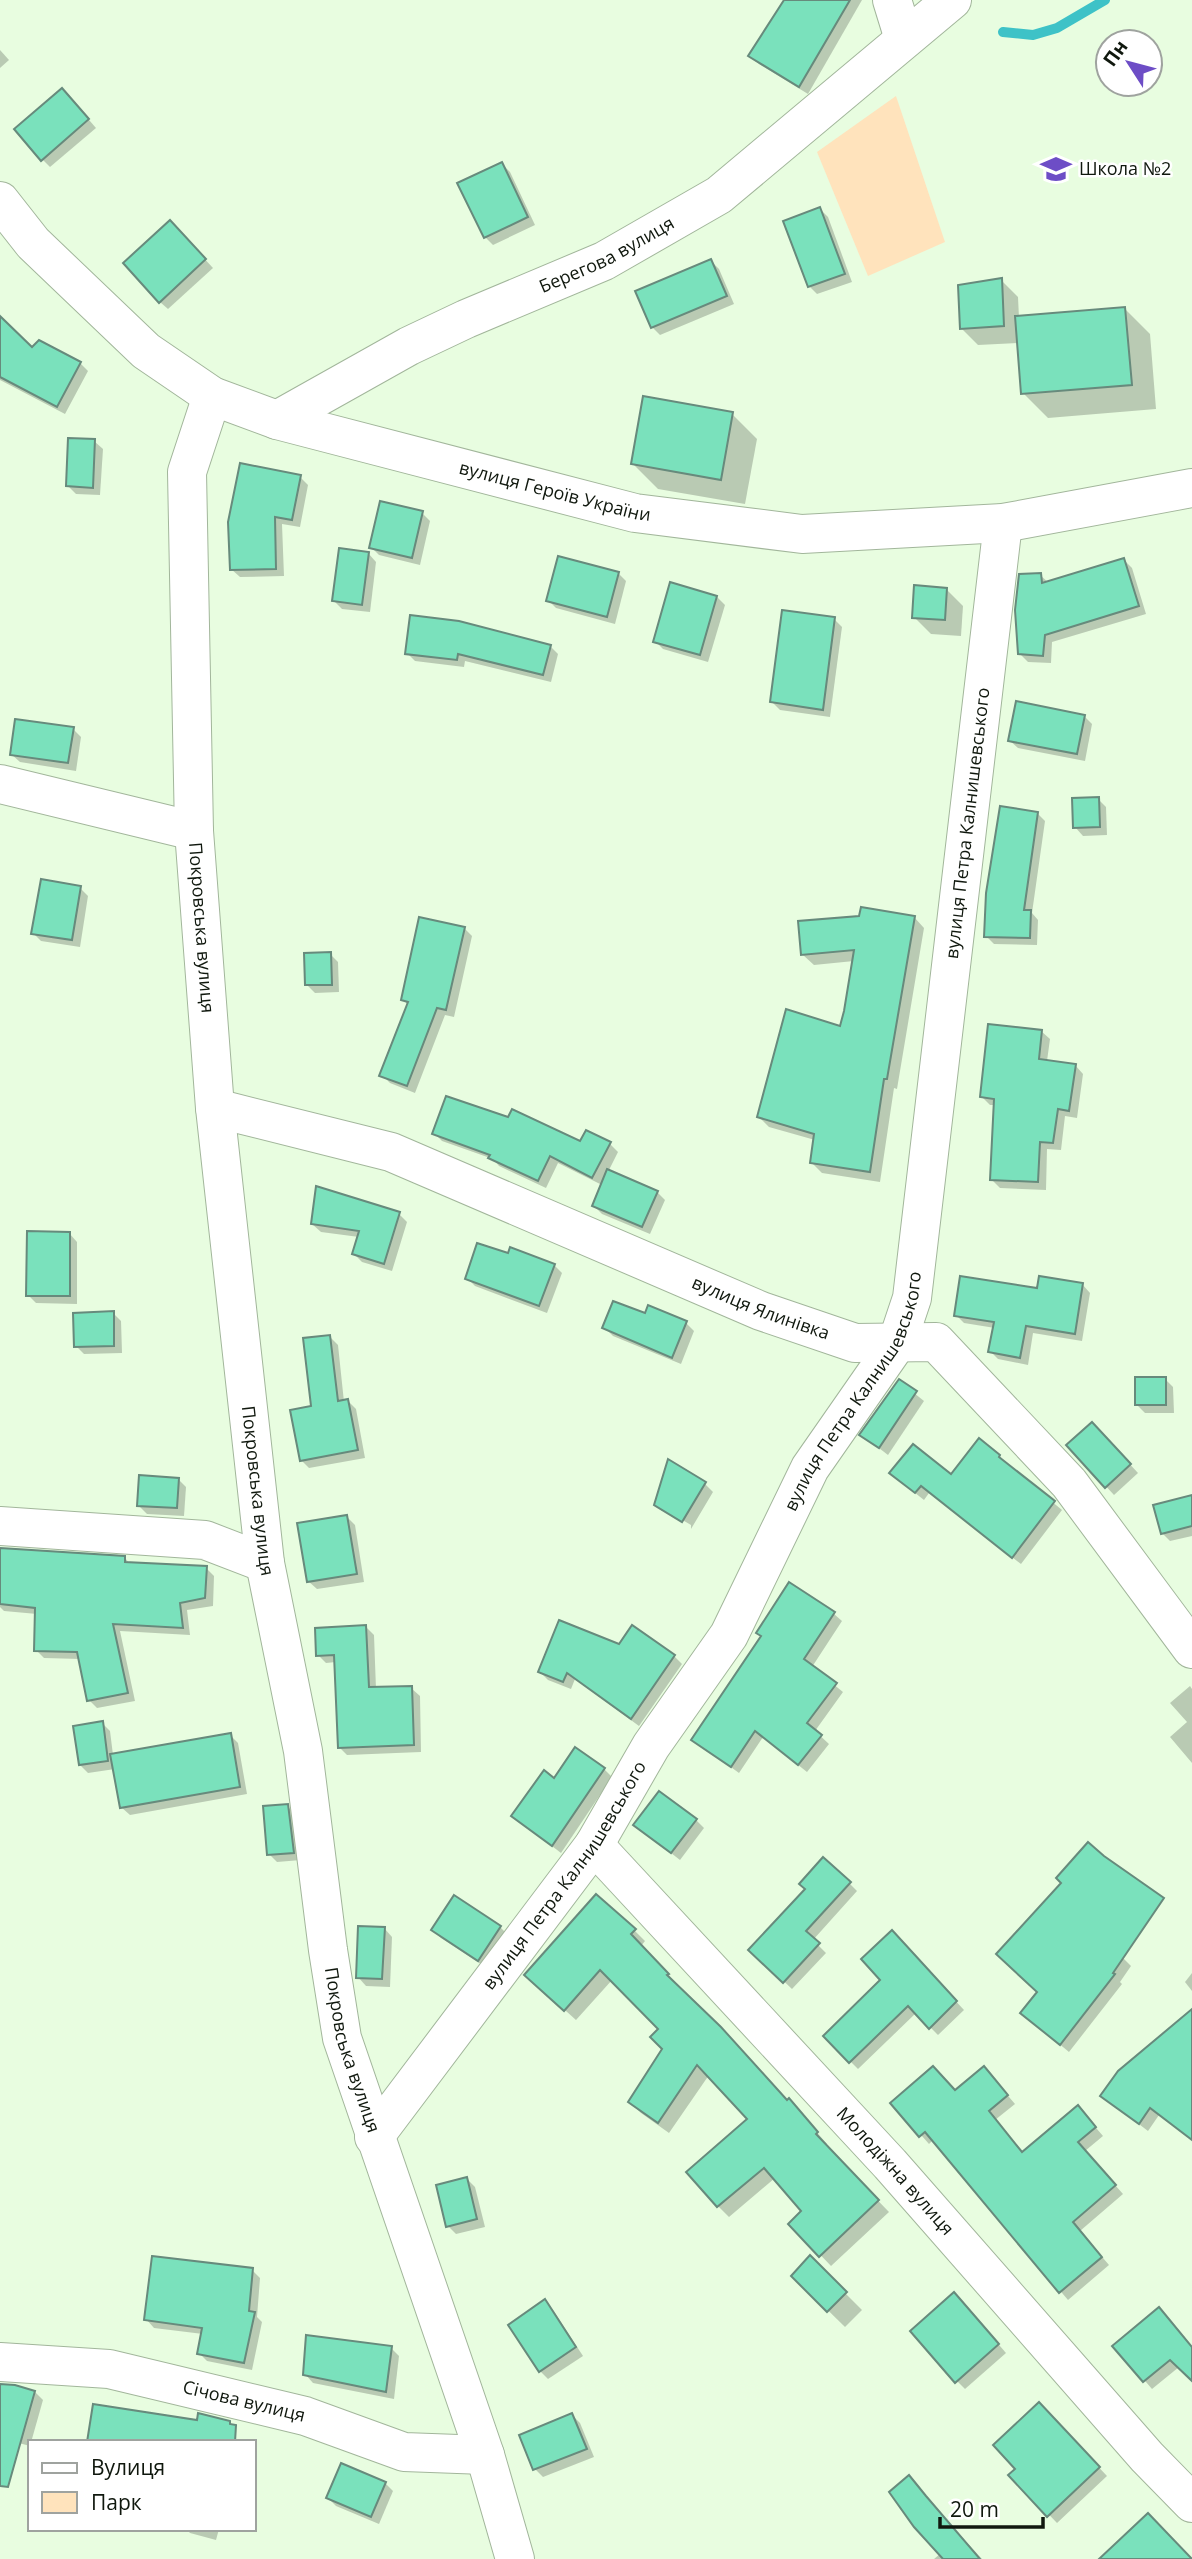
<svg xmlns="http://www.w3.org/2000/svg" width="1192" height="2559" viewBox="0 0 1192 2559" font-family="'Open Sans',sans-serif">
	<rect width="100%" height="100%" fill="#e8fde0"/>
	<!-- green -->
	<path fill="#ffe3bc" d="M896,96L945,242L868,276L817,152Z"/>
	<!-- shadow -->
	<g fill="#0003">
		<path d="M788,0H862L808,94L759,64L751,56Z"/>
		<path d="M0,50L9,60L0,68Z"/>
		<path d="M70,98L96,128L50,167L42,159Z"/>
		<path d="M502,164L510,172L535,225L493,245L485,237Z"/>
		<path d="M820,209L828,217L852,282L817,294L809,286Z"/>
		<path d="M178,230L213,268L168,309L160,302Z"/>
		<path d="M711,261L719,269L734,304L660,335L652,327Z"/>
		<path d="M1001,280L1018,297L1019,318L1125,309L1150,334L1156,409L1048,418L1023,393L1019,343L978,345L961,328Z"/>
		<path d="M0,328L32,349L80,363L88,371L65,414L0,380Z"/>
		<path d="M732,414L757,439L745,504L658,489L633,464Z"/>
		<path d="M94,441L103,449L100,495L76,494L68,486Z"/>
		<path d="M300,477L308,485L300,527L282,524L284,576L240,577L231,569Z"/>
		<path d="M422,513L430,521L420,565L379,555L371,547Z"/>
		<path d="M368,553L376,562L370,612L342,609L334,601Z"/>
		<path d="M1124,560L1132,568L1146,614L1052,642L1051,663L1028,662L1020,654L1040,575L1049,583Z"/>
		<path d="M618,573L626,581L615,624L556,608L548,600Z"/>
		<path d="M946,589L963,606L961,636L931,634L914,617Z"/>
		<path d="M717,597L725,605L708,662L663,649L655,641Z"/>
		<path d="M834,619L842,627L830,717L780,710L771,701Z"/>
		<path d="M550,646L558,654L551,682L465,661L464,667L415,661L407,653Z"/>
		<path d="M1084,716L1092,724L1085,761L1018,748L1009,740Z"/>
		<path d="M73,729L81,737L76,771L20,762L11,754Z"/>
		<path d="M1098,799L1106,807L1107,835L1083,836L1075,827Z"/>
		<path d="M1037,813L1045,821L1032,913L1038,920L1037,945L994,944L986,936Z"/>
		<path d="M80,888L88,896L80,947L41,941L33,933Z"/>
		<path d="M914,917L924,928L897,1089L894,1088L880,1182L822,1173L811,1162L815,1140L769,1127L759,1117L842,1028L854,961L814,965L803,955Z"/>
		<path d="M464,928L472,936L454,1017L445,1015L415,1093L390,1083L382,1075L408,1005L403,999Z"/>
		<path d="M330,954L338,962L339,992L315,993L307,985Z"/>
		<path d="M1041,1031L1050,1039L1047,1061L1075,1065L1083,1074L1077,1118L1065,1116L1061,1150L1047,1149L1046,1190L1000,1188L992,1180L996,1105H990L982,1097Z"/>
		<path d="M434,1133L610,1144L618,1152L608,1172L657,1192L665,1200L650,1234L602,1214L594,1206L602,1185L558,1163L546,1188L499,1166L493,1159L442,1141Z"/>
		<path d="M399,1214L407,1222L392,1271L362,1262L354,1254L359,1237L321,1232L312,1224Z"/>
		<path d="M69,1233L77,1242V1304L36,1303L28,1295Z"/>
		<path d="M509,1256L554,1265L562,1273L547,1313L475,1286L467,1278Z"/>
		<path d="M1082,1284L1090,1293L1082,1341L1033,1333L1028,1365L998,1359L990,1351L995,1328L964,1323L956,1315L1038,1289Z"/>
		<path d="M113,1313L121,1321L122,1353L84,1354L76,1346Z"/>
		<path d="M646,1315L686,1323L694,1331L681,1364L613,1336L605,1328Z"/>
		<path d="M330,1337L338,1345L344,1402L348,1401L356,1409L365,1458L309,1468L301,1460Z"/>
		<path d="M1165,1379L1173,1387L1174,1413H1145L1137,1405Z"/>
		<path d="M899,1381L924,1401L888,1455L862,1435Z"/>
		<path d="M1100,1432L1138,1473L1114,1495L1068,1445Z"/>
		<path d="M979,1441L1062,1510L1021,1564L929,1493L924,1500L900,1481L951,1477Z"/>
		<path d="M669,1462L705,1484L713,1492L691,1529V1525L662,1508V1511L656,1504Z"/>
		<path d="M178,1479L186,1487L184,1516L147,1514L139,1506Z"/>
		<path d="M1192,1497V1536L1170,1541L1162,1533Z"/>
		<path d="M347,1517L355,1525L364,1582L317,1589L308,1581Z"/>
		<path d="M125,1558L130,1564L206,1568L214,1576L213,1606L187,1610L190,1635L120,1631L135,1701L97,1708L89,1700L80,1659L44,1658L36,1650L37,1614L4,1611L0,1607V1560Z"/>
		<path d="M834,1614L842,1621L812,1667L843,1692L815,1731L829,1744L807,1772L763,1737L739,1773L694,1740Z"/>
		<path d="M366,1627L374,1635L376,1689L411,1688L420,1696L421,1752L347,1755L339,1747L336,1662L326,1663L318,1655Z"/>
		<path d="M619,1646L674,1656L682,1664L639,1726L575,1679L571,1689L548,1680L540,1672Z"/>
		<path d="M1190,1686L1192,1689V1763L1170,1737L1187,1722L1170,1703Z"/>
		<path d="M102,1723L110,1731L113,1755L230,1735L238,1743L247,1794L130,1815L121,1807L115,1769L88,1773L80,1765Z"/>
		<path d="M604,1769L612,1777L561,1853L513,1816L555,1780Z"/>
		<path d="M287,1806L295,1814L301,1860L277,1862L269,1854Z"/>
		<path d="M696,1820L704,1828L680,1860L644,1832Z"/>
		<path d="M849,1883L857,1891L813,1940L826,1953L792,1989L751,1950Z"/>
		<path d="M500,1927L508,1935L487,1968L441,1938L433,1930Z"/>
		<path d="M384,1928L392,1937L390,1987L366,1986L358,1977Z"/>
		<path d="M634,1930L645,1941L641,1946L799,2112L827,2144L825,2146L889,2212L831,2266L791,2224L804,2212L775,2178L729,2217L718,2206L750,2119L709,2075L669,2133L641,2113L630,2102L664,2049L660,2029L612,1980L576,2020L537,1985Z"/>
		<path d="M900,1941L964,2010L938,2035L916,2013L858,2069L825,2036L882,1980Z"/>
		<path d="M1115,1950L1131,1966L1120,1982L1122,1984L1069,2052L1022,2013L1039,1992Z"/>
		<path d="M1192,1973V1991L1185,1982Z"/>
		<path d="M1192,2011V2140L1159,2115L1148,2131L1102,2096Z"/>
		<path d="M992,2077L1015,2104L995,2120L1023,2154L1085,2115L1103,2136L1085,2151L1123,2194L1080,2231L1109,2265L1068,2300L933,2140L929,2144L893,2103L955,2092Z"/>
		<path d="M467,2179L475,2187L485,2227L456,2234L448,2226Z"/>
		<path d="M810,2258L862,2310L845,2327L793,2276Z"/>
		<path d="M252,2270L260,2278L257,2317L262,2322L252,2370L207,2361L199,2353L203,2334L154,2328L146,2319Z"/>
		<path d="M545,2302L553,2310L583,2356L548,2379L540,2371Z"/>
		<path d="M962,2302L1006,2353L965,2389L957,2381Z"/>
		<path d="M1115,2346L1192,2348V2379L1179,2367L1152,2389Z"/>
		<path d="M391,2348L399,2356L394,2399L313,2383L305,2374Z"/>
		<path d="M0,2389L35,2392L43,2400L30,2446L0,2438Z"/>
		<path d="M1039,2404L1107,2476L1057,2523L1011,2475L1018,2469Z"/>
		<path d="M572,2415L580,2423L594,2457L543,2477L535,2469L521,2436Z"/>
		<path d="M385,2483L393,2491L379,2524L336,2506L328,2498Z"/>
		<path d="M186,2529H219L216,2540L190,2533Z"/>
		<path d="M961,2536L982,2559H934L940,2554Z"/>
	</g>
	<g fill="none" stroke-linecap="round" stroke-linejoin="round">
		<!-- stream -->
		<path stroke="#3ec2c7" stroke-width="10" d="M1003,32L1033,35L1057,28L1105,0"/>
	</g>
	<!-- building -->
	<g fill="#7ae1bc" stroke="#678a7c" stroke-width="2">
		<path d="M784,0H850L799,87L748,56Z"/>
		<path d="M62,88L89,119L41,161L14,129Z"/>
		<path d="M502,162L528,217L484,238L457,183Z"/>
		<path d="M820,207L845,274L808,287L783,221Z"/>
		<path d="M170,220L206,259L159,303L123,263Z"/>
		<path d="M711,259L727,296L651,328L635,291Z"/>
		<path d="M1002,278L1004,326L960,329L958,285Z"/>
		<path d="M1125,307L1132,385L1021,394L1015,316Z"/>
		<path d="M0,316L32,347L39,340L81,362L57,407L0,377Z"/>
		<path d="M643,396L733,412L721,480L631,464Z"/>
		<path d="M68,438L95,439L93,488L66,486Z"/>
		<path d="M240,463L301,475L292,520L275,517L276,569L230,570L228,522Z"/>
		<path d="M380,501L423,511L412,558L369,548Z"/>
		<path d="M339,548L369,552L362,605L332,601Z"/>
		<path d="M558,556L619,572L607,617L546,601Z"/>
		<path d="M1124,558L1139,606L1045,635L1043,656L1018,654L1015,610L1019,574L1041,573L1042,583Z"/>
		<path d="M670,582L717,596L700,655L653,642Z"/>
		<path d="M914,585L947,588L945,620L912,618Z"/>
		<path d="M782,610L835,617L823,710L770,702Z"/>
		<path d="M410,615L459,621L551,645L543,675L458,654L457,660L405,654Z"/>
		<path d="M1016,701L1085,715L1077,754L1008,741Z"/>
		<path d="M15,719L74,727L68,763L10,755Z"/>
		<path d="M1099,797L1100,827L1073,828L1072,798Z"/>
		<path d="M1000,806L1038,812L1024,910H1031L1030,938L984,937L986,893Z"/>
		<path d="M41,879L81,886L72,940L31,934Z"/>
		<path d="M861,907L915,916L887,1079H884L870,1172L810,1163L814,1134L757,1117L786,1009L840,1026L844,1011L854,950L801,955L798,921L859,916Z"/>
		<path d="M419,917L465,927L446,1010L437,1008L407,1086L379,1076L408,1002L401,1000Z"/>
		<path d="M331,952L332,985H305L304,953Z"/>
		<path d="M988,1024L1042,1030L1039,1059L1076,1064L1069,1111L1058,1109L1053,1143L1040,1142L1038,1182L990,1180L994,1099L980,1097Z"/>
		<path d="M446,1096L508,1117L512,1109L580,1141L586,1130L611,1142L592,1178L550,1156L538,1181L488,1158L490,1155L432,1134Z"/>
		<path d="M607,1169L658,1191L642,1227L592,1206Z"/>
		<path d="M316,1186L400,1212L384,1264L352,1254L359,1231L311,1224Z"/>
		<path d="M27,1231L70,1232V1296H26Z"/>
		<path d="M477,1243L508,1253L510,1247L555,1264L539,1306L465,1279Z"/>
		<path d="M960,1276L1037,1288L1039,1276L1083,1283L1075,1334L1026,1326L1020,1358L988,1352L994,1322L954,1316Z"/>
		<path d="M613,1301L645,1313L648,1305L687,1321L672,1358L602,1328Z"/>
		<path d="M114,1311V1346L74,1347L73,1313Z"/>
		<path d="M330,1335L338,1401L348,1399L358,1450L300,1461L290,1410L311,1406L303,1338Z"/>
		<rect x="1135" y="1377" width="31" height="28"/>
		<path d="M899,1379L917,1391L879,1448L859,1435Z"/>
		<path d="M1092,1422L1131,1464L1105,1488L1066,1445Z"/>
		<path d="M979,1438L1000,1455L999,1457L1055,1501L1012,1558L921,1486L915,1493L889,1473L913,1444L951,1474Z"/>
		<path d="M668,1459L706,1482L682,1522L654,1505Z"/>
		<path d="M139,1475L179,1478L177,1508L137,1506Z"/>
		<path d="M1192,1495V1526L1161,1534L1153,1505Z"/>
		<path d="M347,1515L357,1574L307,1582L297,1523Z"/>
		<path d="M0,1548L125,1556V1562L207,1566L205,1598L180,1603L183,1628L113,1624L128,1693L87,1701L77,1652L34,1651L35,1608L0,1604Z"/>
		<path d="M789,1582L835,1612L804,1659L837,1683L807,1723L822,1735L798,1765L755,1731L731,1767L691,1740L761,1636L756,1633Z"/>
		<path d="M559,1620L619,1644L632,1625L675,1655L631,1719L567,1673L563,1682L538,1672Z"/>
		<path d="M366,1625L369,1687L412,1686L414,1745L338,1748L334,1655L316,1656L315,1628Z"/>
		<path d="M103,1721L108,1761L79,1765L73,1726Z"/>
		<path d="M231,1733L240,1787L120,1808L110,1754Z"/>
		<path d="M575,1747L605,1768L552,1846L511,1816L544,1770L554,1778Z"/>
		<path d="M659,1791L697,1819L671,1853L633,1825Z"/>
		<path d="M288,1804L294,1853L267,1855L263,1806Z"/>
		<path d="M1088,1842L1104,1856L1164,1898L1113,1973L1115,1974L1060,2045L1020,2013L1037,1992L996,1954L1061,1883L1056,1878Z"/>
		<path d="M823,1857L851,1882L806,1931L820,1943L783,1983L748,1950L805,1889L799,1884Z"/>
		<path d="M596,1894L636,1929L631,1934L669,1974L667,1975L721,2027L787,2100L789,2098L818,2132L816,2134L879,2200L819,2257L788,2224L801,2211L764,2168L717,2207L686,2172L747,2119L697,2065L658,2123L628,2102L662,2049L650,2037L658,2029L600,1970L564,2011L524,1975Z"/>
		<path d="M454,1895L501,1926L478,1961L431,1930Z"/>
		<path d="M358,1926L385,1927L382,1979L356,1978Z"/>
		<path d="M892,1930L957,2001L929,2029L908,2006L849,2063L823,2036L880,1980L861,1959Z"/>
		<path d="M1192,2009V2140L1150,2108L1139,2124L1100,2096L1118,2071Z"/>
		<path d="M933,2066L955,2090L984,2066L1008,2095L989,2111L1022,2152L1078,2105L1096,2127L1078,2142L1116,2185L1073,2222L1102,2257L1059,2293L925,2132L919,2137L890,2103Z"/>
		<path d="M467,2177L477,2219L446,2227L436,2185Z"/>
		<path d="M810,2255L847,2292L827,2312L791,2276Z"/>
		<path d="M152,2256L253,2268L249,2311L255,2312L244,2363L197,2354L202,2328L144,2320Z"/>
		<path d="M954,2292L999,2344L955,2383L910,2331Z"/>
		<path d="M545,2299L576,2347L539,2372L508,2325Z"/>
		<path d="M1159,2307L1192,2347V2381L1170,2360L1143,2382L1112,2346Z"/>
		<path d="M306,2335L392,2346L386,2392L303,2375Z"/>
		<path d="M0,2384L15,2385L35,2391L8,2487L0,2486Z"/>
		<path d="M1039,2402L1100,2467L1047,2517L1008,2475L1015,2469L993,2445Z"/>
		<path d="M93,2404L197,2420L198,2413L230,2421V2424L236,2425L235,2442H87Z"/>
		<path d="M572,2413L587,2449L533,2470L519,2435Z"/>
		<path d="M341,2463L386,2482L371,2517L326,2498Z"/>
		<path d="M909,2475L926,2496L980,2559H943L914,2527L889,2492Z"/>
		<path d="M1148,2513L1192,2559H1099Z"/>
	</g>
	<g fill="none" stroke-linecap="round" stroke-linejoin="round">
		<!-- minor casing -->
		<g stroke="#a2b69b" stroke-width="40">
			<g id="minor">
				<path d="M892,0L904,39"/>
				<path id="s1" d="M212,396L187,472L194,831L215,1108L265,1563L303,1751L328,1950L342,2038L485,2455L515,2559"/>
				<path id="s2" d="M277,420L409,346L466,319L604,261L719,195L952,0"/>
				<path d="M0,784L194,831"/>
				<path id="s3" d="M215,1108L391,1152L761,1311L855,1343L936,1342L1069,1483L1192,1649"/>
				<path d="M0,1526L205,1540L265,1563"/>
				<path id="s4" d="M594,1845L890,2164L1147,2457L1192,2503"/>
				<path id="s5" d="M374,2137L594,1845L651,1746L729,1635L810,1468L897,1343L912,1298L1003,523"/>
				<path id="s6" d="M0,2362L109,2369L305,2416L404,2452L485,2455"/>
			</g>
		</g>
		<!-- secondary casing -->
		<g stroke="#a2b69b" stroke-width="40">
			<g id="secondary">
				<path id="s7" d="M0,201L33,243L146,351L212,396L277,420L635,513L802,534L1003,523L1192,488"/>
			</g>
		</g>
		<!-- minor -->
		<use href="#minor" stroke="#fff" stroke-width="38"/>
		<!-- secondary -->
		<use href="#secondary" stroke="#fff" stroke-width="38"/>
	</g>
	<!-- icons -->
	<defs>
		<g id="school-bare" transform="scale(2.415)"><path d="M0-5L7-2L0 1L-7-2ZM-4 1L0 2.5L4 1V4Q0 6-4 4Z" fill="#6d4dc6" stroke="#fff" stroke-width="2.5" paint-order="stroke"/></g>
	</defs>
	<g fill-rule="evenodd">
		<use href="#school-bare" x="1056" y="169"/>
	</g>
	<g text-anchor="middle" stroke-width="5" stroke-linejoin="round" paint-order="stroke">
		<!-- poi labels -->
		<g font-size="18" fill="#10180e" stroke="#fff" text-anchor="start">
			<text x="1079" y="175">Школа №2</text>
		</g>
		<!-- street labels -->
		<g font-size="18" fill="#10180e" stroke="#fff">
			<text dy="6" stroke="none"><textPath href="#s2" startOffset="369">Берегова вулиця</textPath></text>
			<text dy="6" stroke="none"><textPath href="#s7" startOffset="646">вулиця Героїв України</textPath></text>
			<text dy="6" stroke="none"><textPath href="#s5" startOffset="1479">вулиця Петра Калнишевського</textPath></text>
			<text dy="6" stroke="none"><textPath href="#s1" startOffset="536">Покровська вулиця</textPath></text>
			<text dy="6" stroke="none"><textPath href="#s3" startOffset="583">вулиця Ялинівка</textPath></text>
			<text dy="6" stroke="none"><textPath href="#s5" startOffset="891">вулиця Петра Калнишевського</textPath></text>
			<text dy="6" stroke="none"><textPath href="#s1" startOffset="1102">Покровська вулиця</textPath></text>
			<text dy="6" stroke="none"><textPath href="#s5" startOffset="324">вулиця Петра Калнишевського</textPath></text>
			<text dy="6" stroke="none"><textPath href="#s1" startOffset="1670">Покровська вулиця</textPath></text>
			<text dy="6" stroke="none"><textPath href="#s4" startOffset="444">Молодіжна вулиця</textPath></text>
			<text dy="6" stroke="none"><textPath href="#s6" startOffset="248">Січова вулиця</textPath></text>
		</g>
	</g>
	<!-- legend -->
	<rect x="28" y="2440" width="228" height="91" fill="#ffffff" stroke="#9fa39f" stroke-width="2"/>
	<rect x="42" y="2463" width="35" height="10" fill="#ffffff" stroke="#9fa39f" stroke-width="2"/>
	<text x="91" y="2475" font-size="21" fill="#10180e">Вулиця</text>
	<rect x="42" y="2492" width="35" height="21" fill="#ffe3bc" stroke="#9fa39f" stroke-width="2"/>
	<text x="91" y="2510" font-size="21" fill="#10180e">Парк</text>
	<!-- north arrow -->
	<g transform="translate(1129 63) rotate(306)"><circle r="33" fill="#ffffff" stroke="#9fa39f" stroke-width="2"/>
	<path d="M0-5L12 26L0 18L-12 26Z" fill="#6d4dc6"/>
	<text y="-10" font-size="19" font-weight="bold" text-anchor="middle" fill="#10180e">Пн</text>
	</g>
	<!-- scale -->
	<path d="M940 2517v10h103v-10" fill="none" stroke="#10180e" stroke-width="3.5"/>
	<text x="950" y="2517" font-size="21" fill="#10180e" stroke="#ffffff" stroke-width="5" paint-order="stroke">20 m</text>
</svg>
